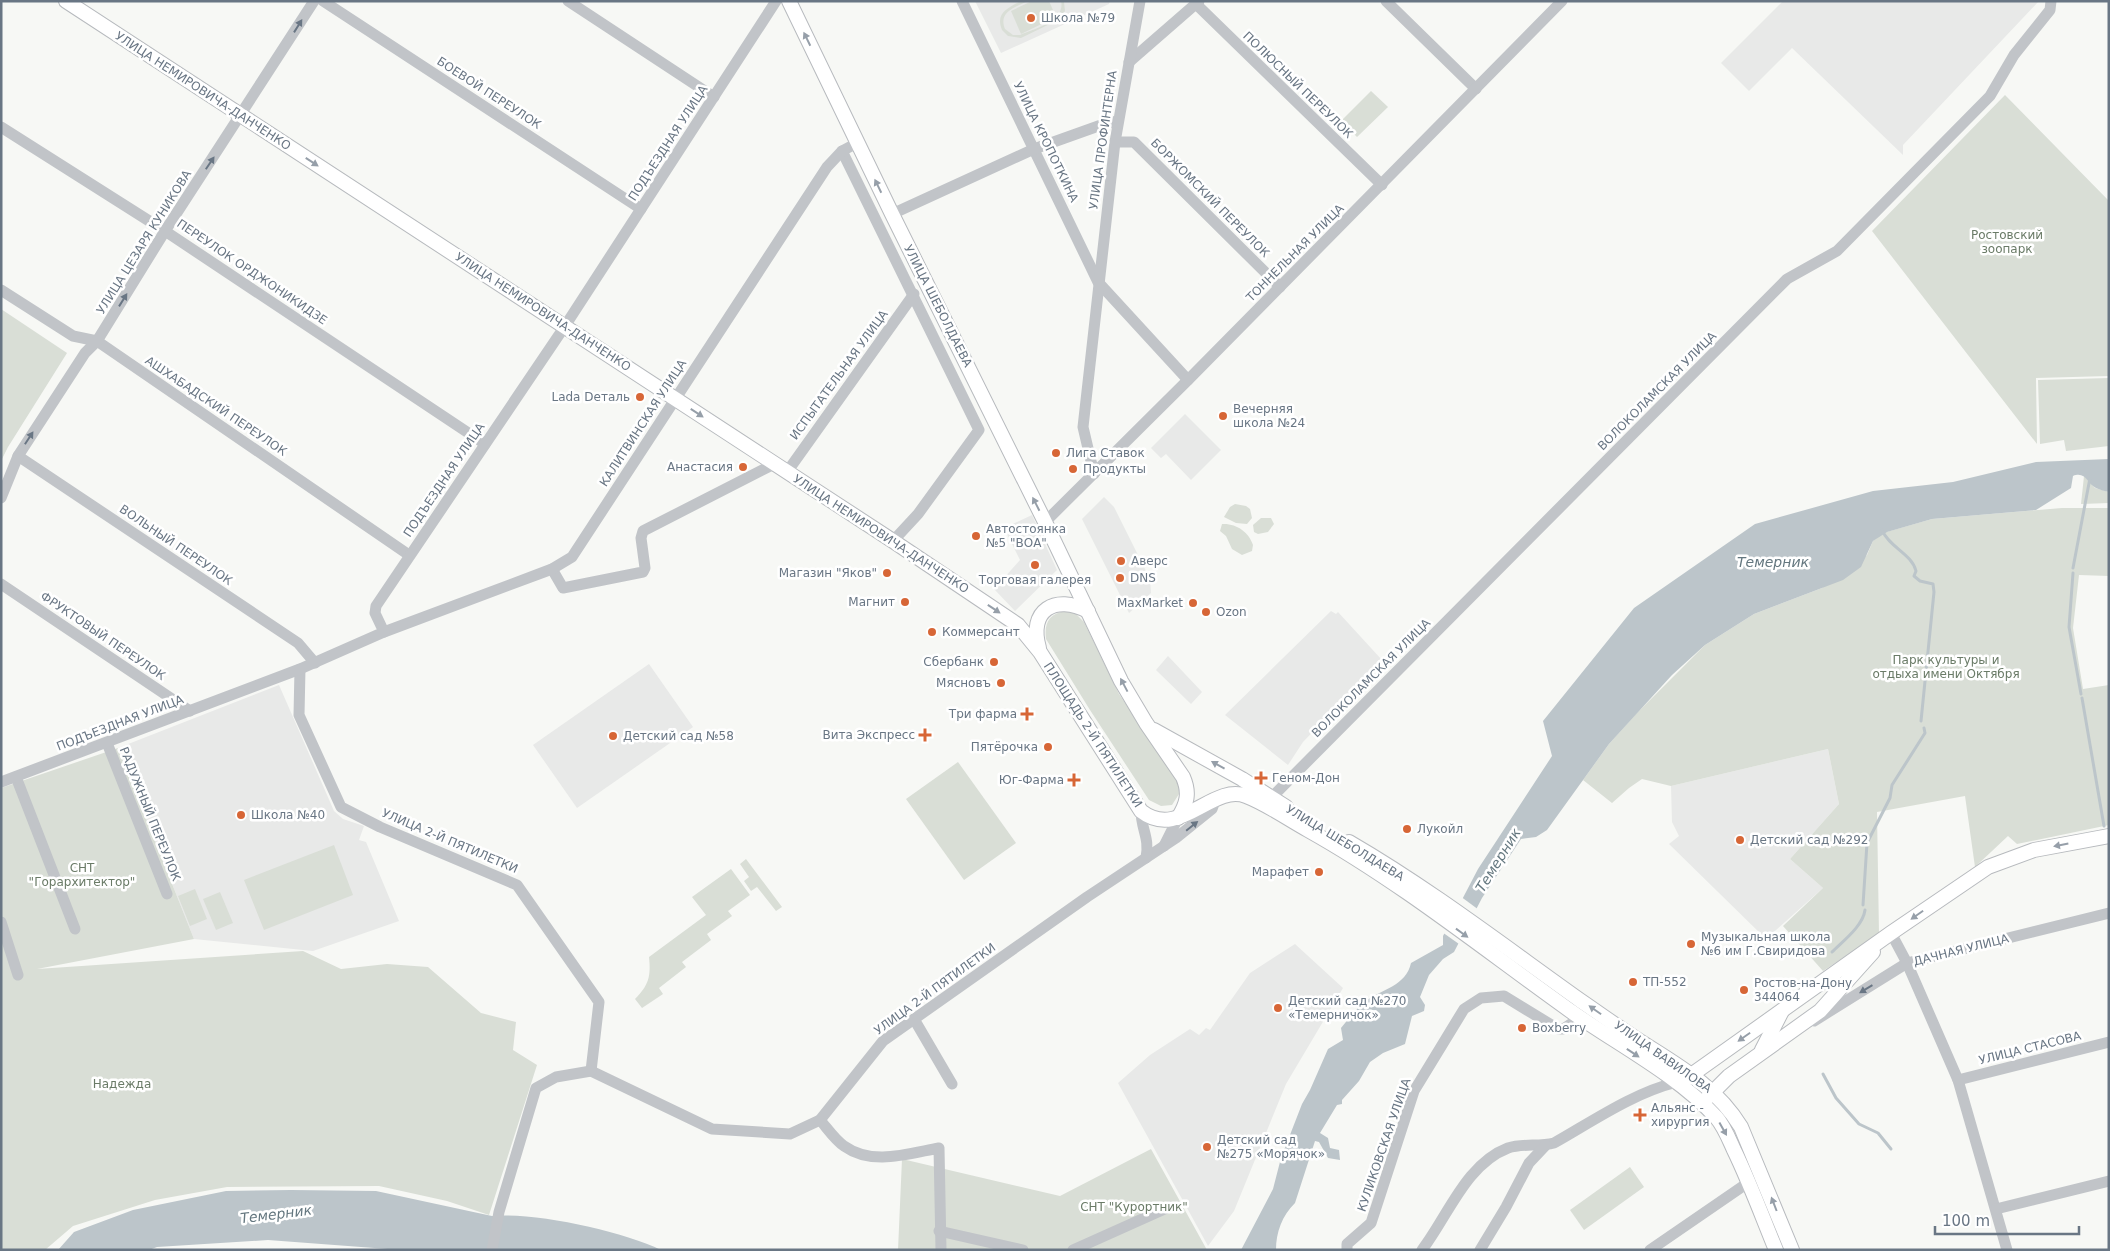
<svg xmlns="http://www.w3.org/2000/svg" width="2110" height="1251" viewBox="0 0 2110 1251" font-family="'DejaVu Sans',sans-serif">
	<rect width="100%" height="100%" fill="#f7f8f5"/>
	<!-- built -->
	<g fill="#e8e9e8">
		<path d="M975,1H1110L1109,4L1001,53Z"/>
		<path d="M1783,1H2039L1903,145V155L1792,48L1749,91L1721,63Z"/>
		<path d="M1185,414L1221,450L1191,480L1166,454L1161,458L1151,448Z"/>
		<path d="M1104,497L1114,507L1150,579L1151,593L1129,613L1082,519Z"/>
		<path d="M1032,515L1057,570L1015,611L994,589L1020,560L1004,528Z"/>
		<path d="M1331,611L1336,614L1338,612L1382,660L1303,742L1288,765L1225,715Z"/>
		<path d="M1168,656L1202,692L1191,704L1156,670Z"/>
		<path d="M649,664L693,727L577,808L533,745Z"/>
		<path d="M279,685L334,811L343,819L364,826L359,840L366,842L399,921L313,951L194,939L118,748Z"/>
		<path d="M1828,749L1839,804L1790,859L1823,888L1766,939L1669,844L1679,836L1672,822L1671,786Z"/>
		<path d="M1295,944L1343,988L1286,1084L1234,1211L1208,1246L1118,1083L1150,1055L1190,1029L1199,1035L1206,1028L1210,1030L1250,973Z"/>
	</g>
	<!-- green -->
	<g fill="#d9ded6">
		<path d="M1021,1H1028C1015,7 998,12 1005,29L1013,35H1020C1034,29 1066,21 1061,1L1064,2L1065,11L1060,19L1021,38L1008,36L1002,30C995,13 1008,8 1021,1Z"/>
		<path d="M1032,1H1049L1056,17L1021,34L1011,11Z"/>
		<path d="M1371,91L1388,107L1357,137L1341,121Z"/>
		<path d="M2005,95L2109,201V376L2036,378L2037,444L1872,231Z"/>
		<path d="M1,309L67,353L8,447L1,461Z"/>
		<path d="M2109,378V446L2066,451L2064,440L2040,444L2038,380Z"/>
		<path d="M2084,476L2095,488L2109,492V503L2081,504Z"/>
		<path d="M1235,504L1246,506L1250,509L1252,518L1247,524L1236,523L1224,517L1230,507Z"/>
		<path d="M2062,508H2109V576L2079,575L2073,628L2083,689L2109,685V825L2017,844L2008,836L1975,867L1965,796L1877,812L1879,934L1823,971L1783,926L1823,888L1790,859L1839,804L1828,749L1671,786L1642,779L1629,788L1612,803L1583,780L1609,744L1637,713L1705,645L1754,614L1822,588L1867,555L1873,541L1883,533L1932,519Z"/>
		<path d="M1261,518H1271L1274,524L1268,532L1258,534L1254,532L1253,525Z"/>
		<path d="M1222,524C1236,523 1249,532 1253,545L1252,551L1242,555L1232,549L1226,536L1220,531Z"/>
		<path d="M1066,611L1076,614L1084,622L1119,694L1177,779L1179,794L1172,805L1161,806L1149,800L1090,710L1046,639C1044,623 1049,613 1066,611Z"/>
		<path d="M118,748L194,939L37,969L303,951L341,969L387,964L428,967L481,1013L516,1022L513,1050L537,1065L489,1215L447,1201L379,1186L227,1187L155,1200L73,1226L45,1250H1V788Z"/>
		<path d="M958,762L1016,843L964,880L906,799Z"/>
		<path d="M334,845L353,895L264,930L244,880Z"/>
		<path d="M746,859L782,907L776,911L757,887L751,891L744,881L749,877L740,864Z"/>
		<path d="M731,869L750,895L728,911L732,916L707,934L711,940L682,962L686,967L659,988L663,994L642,1008L635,999C649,985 651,976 649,957L706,915L692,897Z"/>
		<path d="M195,889L207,919L190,926L178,896Z"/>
		<path d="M220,892L233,923L216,930L203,899Z"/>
		<path d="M1151,1149L1207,1250H898L902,1159L1060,1196Z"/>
		<path d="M1630,1167L1644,1187L1584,1230L1570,1210Z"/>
	</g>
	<!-- water -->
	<g fill="#bcc5ca">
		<path d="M2109,459V492C2105,491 2100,490 2096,488C2087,484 2086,471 2073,476L2071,488L2036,510L1932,519L1887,532L1873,541L1861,567L1843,580L1754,614L1705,645L1672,675L1609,744L1547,830L1536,837L1521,839L1482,898L1454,952L1443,959L1429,975L1420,997L1425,1005L1424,1011L1412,1016L1405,1044L1383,1053L1370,1062L1359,1081L1342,1100V1104L1337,1105L1320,1133L1328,1138L1330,1148L1339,1150L1340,1160L1328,1158L1319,1142L1315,1141L1295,1203C1282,1216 1276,1232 1276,1250H1241L1273,1189L1281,1158L1302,1104L1310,1090L1328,1049L1343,1040L1341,1028C1349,1018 1357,1008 1366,1001C1382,989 1406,986 1411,963L1443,945V936L1478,869L1552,756L1543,721L1634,608L1755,524L1873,491L1953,482L2036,462Z"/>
		<path d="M291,1190L376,1191L492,1216C534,1212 623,1231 661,1250H401L268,1240L157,1247L149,1250H58L74,1232L133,1210L226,1191Z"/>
	</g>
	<!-- pier -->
	<path fill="#f7f8f5" d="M1460,896L1479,910L1459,944L1442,932Z"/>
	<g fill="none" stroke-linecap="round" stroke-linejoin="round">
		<!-- stream -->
		<g stroke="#bcc5ca" stroke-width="3">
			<path d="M1882,530C1889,547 1912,554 1916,571L1914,576L1920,581L1933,584L1934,592L1921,721"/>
			<path d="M2073,568L2090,478"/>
			<path d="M2073,573L2069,627L2081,694"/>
			<path d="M2082,698L2104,826"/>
			<path d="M1863,905L1867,843L1890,798L1892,785L1925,733L1924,728"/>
			<path d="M1832,952C1843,941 1863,926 1865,910"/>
			<path d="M1823,1074L1836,1098L1859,1124L1878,1133L1891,1149"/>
		</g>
		<!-- major casing -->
		<g stroke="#b7babe" stroke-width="16">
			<g id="major">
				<path d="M66,1L893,541L1018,625L1040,652L1141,811C1179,841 1212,783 1246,796C1267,804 1288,819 1308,830C1401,882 1485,950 1572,1012C1619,1045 1676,1074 1716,1117C1724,1126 1729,1139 1734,1150C1750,1183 1762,1216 1776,1250"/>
				<path d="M789,1L892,214L1045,522L1121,681L1146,723L1183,777C1190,793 1187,804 1178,818"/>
				<path d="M1039,648C1028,610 1055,594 1088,611"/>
				<path d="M1154,730L1242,779L1286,807"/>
				<path d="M1349,842C1430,889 1505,947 1581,1001C1600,1014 1618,1027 1638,1040C1677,1065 1716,1086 1741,1127L1792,1250"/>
				<path d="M1762,1050L1782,1011"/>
				<path d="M1687,1078L1891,933L1988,867L2034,850L2109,836"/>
				<path d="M1708,1097L1729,1076L1820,1011L1873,952"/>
			</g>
		</g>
		<!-- minor -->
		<g stroke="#c1c4c8" stroke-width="11">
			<path d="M323,1L641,209"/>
			<path d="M568,1L714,97"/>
			<path d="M962,1L1098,282L1188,380"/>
			<path d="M1386,1L1476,89"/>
			<path d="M1196,4L1382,185"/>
			<path d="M1129,62L1199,1"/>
			<path d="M1,127L165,231L485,444"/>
			<path d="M1115,142H1134L1280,287"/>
			<path d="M842,151L979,430L918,514L893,541"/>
			<path d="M892,214L1034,149L1104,124L1118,121"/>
			<path d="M1,290L73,336L97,341L409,555"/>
			<path d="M18,456L298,643L315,663"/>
			<path d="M787,472L914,294"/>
			<path d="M1094,474L1083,427L1115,142L1140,1"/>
			<path d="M1,498L18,456L85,353L97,341L165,231L314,1"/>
			<path d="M1045,522L1188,380L1562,1"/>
			<path d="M552,569L563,588L643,572L645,568L641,538L643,531L774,464"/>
			<path d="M1,584L190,711"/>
			<path d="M384,632L552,569L572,557L827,167L842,151L857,143"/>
			<path d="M300,669L299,715L341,807L380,827L517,885L599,1002L591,1071L712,1129L790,1134L820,1120L883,1041L1087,897L1176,838L1212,809L1215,801"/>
			<path d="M107,743L167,894"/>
			<path d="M16,777L75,929"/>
			<path d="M1,782L300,669L384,632L375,613L376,606L565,326L776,1"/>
			<path d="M1271,798L1787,279L1837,251L1990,96L2014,55L2050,10L2051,1"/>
			<path d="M1141,811C1141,829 1150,838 1146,858"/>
			<path d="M1164,846L1178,818"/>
			<path d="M1,922L18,975"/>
			<path d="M1891,933L1907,963L1958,1080L2007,1250"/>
			<path d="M914,1019L952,1084"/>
			<path d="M1814,1021L1907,963L2109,913"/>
			<path d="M1958,1080L2109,1042"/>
			<path d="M820,1120C827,1128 835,1140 844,1146C872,1166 907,1154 939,1148L941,1250"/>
			<path d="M1996,1209L2109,1181"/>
			<path d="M939,1231L1023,1250"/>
			<path d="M492,1250L499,1212L536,1088L556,1077L591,1071"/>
			<path d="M1073,1250L1169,1207"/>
			<path d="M1347,1250V1244L1371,1223L1414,1091L1464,1009L1481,998L1504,996L1558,1029H1563L1580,1018"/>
			<path d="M1422,1250C1448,1216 1466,1164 1508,1148C1523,1143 1539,1147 1554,1143C1593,1121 1633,1093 1677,1082"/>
			<path d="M1480,1250L1506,1207L1529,1163L1546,1145"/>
			<path d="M1650,1250L1749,1182"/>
		</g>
		<!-- major -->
		<use href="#major" stroke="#fff" stroke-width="14"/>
	</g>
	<!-- one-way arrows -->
	<defs><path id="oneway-solid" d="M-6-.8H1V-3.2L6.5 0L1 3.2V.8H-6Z" transform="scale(1.25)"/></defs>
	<g fill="#697684">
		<use href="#oneway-solid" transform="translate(298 26) rotate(-58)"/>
		<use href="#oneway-solid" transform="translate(210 163) rotate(-56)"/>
		<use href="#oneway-solid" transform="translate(123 300) rotate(-58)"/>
		<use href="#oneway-solid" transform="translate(29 438) rotate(-57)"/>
		<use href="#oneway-solid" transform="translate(1192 826) rotate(-39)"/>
		<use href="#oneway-solid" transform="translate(1866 989) rotate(149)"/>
	</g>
	<g fill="#969fa9">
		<use href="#oneway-solid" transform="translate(807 39) rotate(-116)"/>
		<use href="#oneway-solid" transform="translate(312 162) rotate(33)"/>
		<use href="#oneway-solid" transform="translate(878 186) rotate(-116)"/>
		<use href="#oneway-solid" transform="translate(697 413) rotate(33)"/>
		<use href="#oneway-solid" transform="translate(1036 504) rotate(-117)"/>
		<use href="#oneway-solid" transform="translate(994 609) rotate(34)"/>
		<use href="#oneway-solid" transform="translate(1124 685) rotate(-118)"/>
		<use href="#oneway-solid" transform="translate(1218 765) rotate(-151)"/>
		<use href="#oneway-solid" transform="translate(2061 845) rotate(169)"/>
		<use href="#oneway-solid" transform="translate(1917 915) rotate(145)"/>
		<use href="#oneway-solid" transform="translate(1462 933) rotate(36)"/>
		<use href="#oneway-solid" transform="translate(1595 1010) rotate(-145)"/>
		<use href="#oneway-solid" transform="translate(1744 1037) rotate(145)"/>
		<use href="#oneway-solid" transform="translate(1633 1053) rotate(34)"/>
		<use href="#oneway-solid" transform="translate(1723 1129) rotate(61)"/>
		<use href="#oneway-solid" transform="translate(1774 1204) rotate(-111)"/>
	</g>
	<!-- markers -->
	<g fill="#d76636" stroke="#fff" stroke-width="2">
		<circle cx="1031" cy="18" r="5"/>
		<circle cx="640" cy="397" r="5"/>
		<circle cx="1223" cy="416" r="5"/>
		<circle cx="1056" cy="453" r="5"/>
		<circle cx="743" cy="467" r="5"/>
		<circle cx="1073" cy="469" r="5"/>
		<circle cx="976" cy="536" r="5"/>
		<circle cx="1121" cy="561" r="5"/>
		<circle cx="1035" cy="565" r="5"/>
		<circle cx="887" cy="573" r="5"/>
		<circle cx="1120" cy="578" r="5"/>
		<circle cx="905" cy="602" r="5"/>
		<circle cx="1193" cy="603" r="5"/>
		<circle cx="1206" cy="612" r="5"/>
		<circle cx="932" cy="632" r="5"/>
		<circle cx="994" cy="662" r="5"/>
		<circle cx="1001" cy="683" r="5"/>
		<path d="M1024.5 706.5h5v5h5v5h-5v5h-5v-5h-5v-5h5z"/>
		<path d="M922.5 727.5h5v5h5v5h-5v5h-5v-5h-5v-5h5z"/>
		<circle cx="613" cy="736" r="5"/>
		<circle cx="1048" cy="747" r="5"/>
		<path d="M1258.5 770.5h5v5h5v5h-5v5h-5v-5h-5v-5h5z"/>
		<path d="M1071.5 772.5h5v5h5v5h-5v5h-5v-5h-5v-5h5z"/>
		<circle cx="241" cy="815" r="5"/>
		<circle cx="1407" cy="829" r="5"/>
		<circle cx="1740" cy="840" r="5"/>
		<circle cx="1319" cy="872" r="5"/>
		<circle cx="1691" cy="944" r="5"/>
		<circle cx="1633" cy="982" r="5"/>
		<circle cx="1744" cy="990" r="5"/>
		<circle cx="1278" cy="1008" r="5"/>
		<circle cx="1522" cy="1028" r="5"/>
		<path d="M1637.5 1107.5h5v5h5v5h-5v5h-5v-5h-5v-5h5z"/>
		<circle cx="1207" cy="1147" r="5"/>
	</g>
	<g text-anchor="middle" stroke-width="5" stroke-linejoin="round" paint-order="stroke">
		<!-- poi labels -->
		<g font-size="12" fill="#697684" stroke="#fff" text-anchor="start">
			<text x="1041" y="22">Школа №79</text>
			<text x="630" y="401" text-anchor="end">Lada Dеталь</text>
			<text x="1233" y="413">Вечерняя<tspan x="1233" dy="14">школа №24</tspan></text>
			<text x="1066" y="457">Лига Ставок</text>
			<text x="733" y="471" text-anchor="end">Анастасия</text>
			<text x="1083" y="473">Продукты</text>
			<text x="986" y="533">Автостоянка<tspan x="986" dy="14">№5 "ВОА"</tspan></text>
			<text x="1131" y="565">Аверс</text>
			<text x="877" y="577" text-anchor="end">Магазин "Яков"</text>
			<text x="1130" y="582">DNS</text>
			<text x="1035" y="584" text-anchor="middle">Торговая галерея</text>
			<text x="895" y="606" text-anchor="end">Магнит</text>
			<text x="1183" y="607" text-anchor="end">MaxMarket</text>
			<text x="1216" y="616">Ozon</text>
			<text x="942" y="636">Коммерсант</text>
			<text x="984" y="666" text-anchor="end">Сбербанк</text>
			<text x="991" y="687" text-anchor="end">Мясновъ</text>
			<text x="1017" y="718" text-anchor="end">Три фарма</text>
			<text x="915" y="739" text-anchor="end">Вита Экспресс</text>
			<text x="623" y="740">Детский сад №58</text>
			<text x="1038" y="751" text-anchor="end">Пятёрочка</text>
			<text x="1272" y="782">Геном-Дон</text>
			<text x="1064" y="784" text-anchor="end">Юг-Фарма</text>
			<text x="251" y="819">Школа №40</text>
			<text x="1417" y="833">Лукойл</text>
			<text x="1750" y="844">Детский сад №292</text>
			<text x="1309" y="876" text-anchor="end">Марафет</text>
			<text x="1701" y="941">Музыкальная школа<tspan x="1701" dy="14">№6 им Г.Свиридова</tspan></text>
			<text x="1643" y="986">ТП-552</text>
			<text x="1754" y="987">Ростов-на-Дону<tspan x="1754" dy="14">344064</tspan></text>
			<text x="1288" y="1005">Детский сад №270<tspan x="1288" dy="14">«Темерничок»</tspan></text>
			<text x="1532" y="1032">Boxberry</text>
			<text x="1651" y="1112">Альянс -<tspan x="1651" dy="14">хирургия</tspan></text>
			<text x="1217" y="1144">Детский сад<tspan x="1217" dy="14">№275 «Морячок»</tspan></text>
		</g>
		<!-- street labels -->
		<g font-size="12" fill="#697684" stroke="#fff">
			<text transform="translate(1298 85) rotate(44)" y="4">ПОЛЮСНЫЙ ПЕРЕУЛОК</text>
			<text transform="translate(203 91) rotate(33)" y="4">УЛИЦА НЕМИРОВИЧА-ДАНЧЕНКО</text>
			<text transform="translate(489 93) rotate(33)" y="4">БОЕВОЙ ПЕРЕУЛОК</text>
			<text transform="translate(1103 140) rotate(-82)" y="4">УЛИЦА ПРОФИНТЕРНА</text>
			<text transform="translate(1046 142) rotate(64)" y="4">УЛИЦА КРОПОТКИНА</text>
			<text transform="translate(668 143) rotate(-57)" y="4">ПОДЪЕЗДНАЯ УЛИЦА</text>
			<text transform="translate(1210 198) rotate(45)" y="4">БОРЖОМСКИЙ ПЕРЕУЛОК</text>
			<text transform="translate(144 242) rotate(-58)" y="4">УЛИЦА ЦЕЗАРЯ КУНИКОВА</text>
			<text transform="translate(1295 253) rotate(-45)" y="4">ТОННЕЛЬНАЯ УЛИЦА</text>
			<text transform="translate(252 272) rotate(34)" y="4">ПЕРЕУЛОК ОРДЖОНИКИДЗЕ</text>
			<text transform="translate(938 306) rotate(63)" y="4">УЛИЦА ШЕБОЛДАЕВА</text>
			<text transform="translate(543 312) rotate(33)" y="4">УЛИЦА НЕМИРОВИЧА-ДАНЧЕНКО</text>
			<text transform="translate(839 375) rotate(-54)" y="4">ИСПЫТАТЕЛЬНАЯ УЛИЦА</text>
			<text transform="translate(1657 391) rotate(-45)" y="4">ВОЛОКОЛАМСКАЯ УЛИЦА</text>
			<text transform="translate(216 406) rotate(34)" y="4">АШХАБАДСКИЙ ПЕРЕУЛОК</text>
			<text transform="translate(643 423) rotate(-57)" y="4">КАЛИТВИНСКАЯ УЛИЦА</text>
			<text transform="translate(444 480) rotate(-56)" y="4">ПОДЪЕЗДНАЯ УЛИЦА</text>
			<text transform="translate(881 534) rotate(33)" y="4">УЛИЦА НЕМИРОВИЧА-ДАНЧЕНКО</text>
			<text transform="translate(176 545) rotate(34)" y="4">ВОЛЬНЫЙ ПЕРЕУЛОК</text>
			<text transform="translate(103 636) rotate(34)" y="4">ФРУКТОВЫЙ ПЕРЕУЛОК</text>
			<text transform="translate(1371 678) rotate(-45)" y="4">ВОЛОКОЛАМСКАЯ УЛИЦА</text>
			<text transform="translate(120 723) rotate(-21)" y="4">ПОДЪЕЗДНАЯ УЛИЦА</text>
			<text transform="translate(1093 735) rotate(57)" y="4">ПЛОЩАДЬ 2-Й ПЯТИЛЕТКИ</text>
			<text transform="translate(150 814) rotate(68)" y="4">РАДУЖНЫЙ ПЕРЕУЛОК</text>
			<text transform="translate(450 841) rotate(23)" y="4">УЛИЦА 2-Й ПЯТИЛЕТКИ</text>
			<text transform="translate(1345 843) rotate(31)" y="4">УЛИЦА ШЕБОЛДАЕВА</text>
			<text transform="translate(1961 950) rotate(-14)" y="4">ДАЧНАЯ УЛИЦА</text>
			<text transform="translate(935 989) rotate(-36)" y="4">УЛИЦА 2-Й ПЯТИЛЕТКИ</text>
			<text transform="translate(2030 1048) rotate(-14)" y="4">УЛИЦА СТАСОВА</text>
			<text transform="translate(1663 1057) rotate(35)" y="4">УЛИЦА ВАВИЛОВА</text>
			<text transform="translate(1384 1145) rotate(-71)" y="4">КУЛИКОВСКАЯ УЛИЦА</text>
		</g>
		<!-- park labels -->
		<g font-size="12" fill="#6a7b67" stroke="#fff">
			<text x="2007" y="239">Ростовский<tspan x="2007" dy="14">зоопарк</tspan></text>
			<text x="1946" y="664">Парк культуры и<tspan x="1946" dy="14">отдыха имени Октября</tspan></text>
			<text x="82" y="872">СНТ<tspan x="82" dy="14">"Горархитектор"</tspan></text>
			<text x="122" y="1088">Надежда</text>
			<text x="1134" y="1211">СНТ "Курортник"</text>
		</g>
		<!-- water labels -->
		<g font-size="14" font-style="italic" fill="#64777f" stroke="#fff">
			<text x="1773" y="567">Темерник</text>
			<text transform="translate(1498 860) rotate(-58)" y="5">Темерник</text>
			<text transform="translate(276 1214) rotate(-7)" y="5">Темерник</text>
		</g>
	</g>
	<!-- border -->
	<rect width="2110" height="1251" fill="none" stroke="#697684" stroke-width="5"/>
	<!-- scale -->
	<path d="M1935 1226v8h144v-8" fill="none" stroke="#697684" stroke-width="2.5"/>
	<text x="1942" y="1226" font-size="15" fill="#697684" stroke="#ffffff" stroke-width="4" paint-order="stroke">100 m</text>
</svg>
